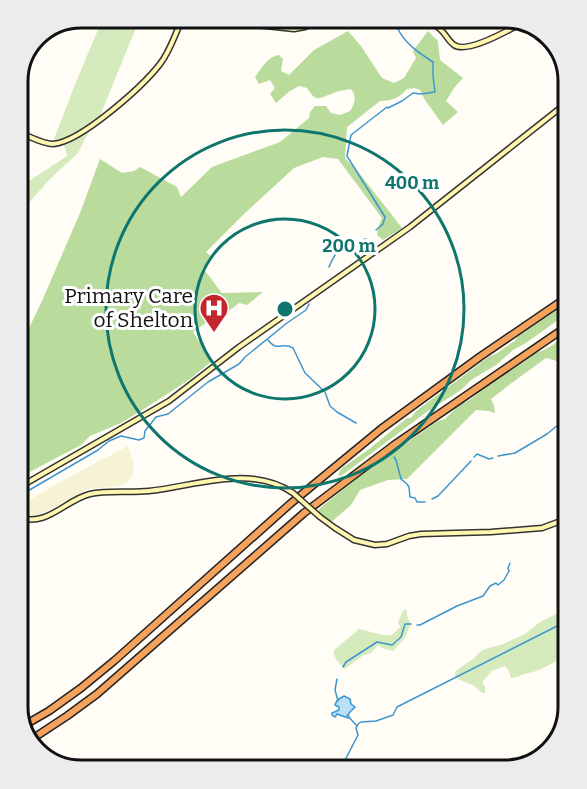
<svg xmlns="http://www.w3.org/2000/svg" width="587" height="789" viewBox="0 0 587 789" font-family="Bitter,serif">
	<rect width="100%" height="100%" fill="#fffdf5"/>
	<!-- farmland -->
	<path fill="#f6f3d4" d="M128,446L134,465L133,474L127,482L118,486L89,489L37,516H29L24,510L23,506L29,500L67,478Z"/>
	<!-- green -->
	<g fill="#d5ebbd">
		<path d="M103,18H140L100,116L85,129L66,139L52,144L78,77Z"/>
		<path d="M87,131L88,133L78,153L49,180L18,215V184L23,185L67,156L63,141L72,140Z"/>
		<path d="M569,606V652C556,662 541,671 525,674C520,675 517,678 511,678L508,669L505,666L492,671L482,682L485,687V693H482C471,681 467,685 455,677V672L461,667L473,659L482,650L503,644L525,634L540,622L564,610Z"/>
		<path d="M406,609L408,619L411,624L404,639L393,651L382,648L378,645L371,653L362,656L345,669C340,664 333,658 334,650L359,629L383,635H392L400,627L398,622L403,611Z"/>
	</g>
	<!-- forest -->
	<g fill="#b9dc9c">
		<path d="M348,31L361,46L382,78L394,83L404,78L416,58L413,51L428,31L438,41L440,60L463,78L454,88L446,101L458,112L443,125L425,100L420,90L415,88L407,89C399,98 392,101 380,101L347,127L345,158L356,169L402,228L383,240L377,235L379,225L382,218L338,159L323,157L294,168L245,213L206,252L213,258L203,269C211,277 215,285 222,293L263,292L247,305L239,303L211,325L207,322L193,332L212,361L190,379L155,402L121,423L90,436L81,445L18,478V351L42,301L80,213L100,159L122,173L134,171L140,167L177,187L181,197L212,167L280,142L309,118L310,112L315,106H326L331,113L340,115L350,111C355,103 357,98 351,89C345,90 337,91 331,94C318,99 316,102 307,88L299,86L290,91L276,103L270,94L275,88L270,80L259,84L255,77C261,69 268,56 279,55L283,59L281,71L289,75L314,50Z"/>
		<path d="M569,301V312L526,343L513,350L496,365L471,380L461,390L428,411L341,476L338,475L342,468L368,450L407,418H411L416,411L490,356C499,354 507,345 515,341L517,337Z"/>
		<path d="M569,330V342L562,349L569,367V375L565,373C561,362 556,360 546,358L513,382L491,399L494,406L495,413L489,411L476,410L407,479L388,480L360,490L351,505L331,522L318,512L320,508L374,465L438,421L445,419L458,406L471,399L493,381L535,353C549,350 559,340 569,330Z"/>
	</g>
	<!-- water -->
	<path fill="#b9e0f7" stroke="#3f96cf" stroke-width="1.5" d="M344,696L350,699L351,704L355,707L349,713L348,718L337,714L335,717L332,715V713L339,710V707L335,705C336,700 340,698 344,696Z"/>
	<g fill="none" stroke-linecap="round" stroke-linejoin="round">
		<!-- stream -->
		<g stroke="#3f96cf" stroke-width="1.5">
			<path d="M376,230L383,224L385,217L347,156L351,135L387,107L388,108L402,101L413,93L421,94L435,92L433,76V62C419,53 404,43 397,27"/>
			<path d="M329,267C332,259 339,247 346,243C350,241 359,241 366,239"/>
			<path d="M268,340C278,353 282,341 293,348L305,373L325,392L330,406L337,412L356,423"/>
			<path d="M498,456L515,453L547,434L569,416"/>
			<path d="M394,457L396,460L401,479L407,484L409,487L410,497L415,498L417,502H425"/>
			<path d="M474,457L477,454L489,459L493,458"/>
			<path d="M432,499L438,496L471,461"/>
			<path d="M18,505L20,504L23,496L26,492L98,450L109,441L121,436L139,440L144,438L145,431L156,417L168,414L208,382L239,364L245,357L287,323L306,310L309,304"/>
			<path d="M417,625H420L457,606L483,596L490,586L496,583L498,585L504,580L509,571L508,568L510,563"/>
			<path d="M343,667L346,662L377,642L392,645L401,637L405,624H411"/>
			<path d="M337,679L335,690L338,701"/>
			<path d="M347,715L357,726"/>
			<path d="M335,771L341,768L358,735L356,728L358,724L361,722L376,721L393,715L397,707L569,620"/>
		</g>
		<!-- secondary casing -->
		<g stroke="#333" stroke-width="7">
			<g id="secondary">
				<path d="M224,18L248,24L294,29L305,27L326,18"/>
				<path d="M383,18C399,25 418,19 434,25C444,29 446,39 454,45C467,54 507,31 520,24"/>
				<path d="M18,132C29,136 42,144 53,144C81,142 143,86 160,64C171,50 175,33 183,18"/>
				<path d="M18,488L169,401L239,347L410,227L569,101"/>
				<path d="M18,517C47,528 65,500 90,494C107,490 131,493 149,491C196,486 250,464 293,493"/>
				<path d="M320,517L335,528L354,540L375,545L387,544L409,536L421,534L491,532L542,528L569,518"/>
			</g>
		</g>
		<!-- highway casing -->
		<g stroke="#222" stroke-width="9">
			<g id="highway">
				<path d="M23,726L49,711L81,688L114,661L290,504L381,429L481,356L569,296"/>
				<path d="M29,741L67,716L97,694L304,513L394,445L569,325"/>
			</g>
		</g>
		<!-- secondary -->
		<use href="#secondary" stroke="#fff6b0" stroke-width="4"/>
		<!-- highway -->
		<use href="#highway" stroke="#f5a25d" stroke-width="6"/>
		<!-- secondary-bridge casing -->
		<g stroke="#333" stroke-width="7" stroke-linecap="butt">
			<path id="secondary-bridge" d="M293,493L320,517"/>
		</g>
		<!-- secondary-bridge -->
		<use href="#secondary-bridge" stroke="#fff6b0" stroke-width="4"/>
	</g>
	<!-- distance rings -->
	<g fill="none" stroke="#0f766e" stroke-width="3">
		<circle cx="285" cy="309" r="90"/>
		<circle cx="285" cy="309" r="179"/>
	</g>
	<!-- icons -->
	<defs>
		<g id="hospital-pin" transform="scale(1.5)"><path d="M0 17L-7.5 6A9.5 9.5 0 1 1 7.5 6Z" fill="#c4262e" stroke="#fff"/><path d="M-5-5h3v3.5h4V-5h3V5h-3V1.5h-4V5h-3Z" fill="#fff"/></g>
	</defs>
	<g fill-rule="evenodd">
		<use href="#hospital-pin" x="214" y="308"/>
	</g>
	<g text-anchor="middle" stroke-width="6" stroke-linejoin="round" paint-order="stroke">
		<!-- poi labels -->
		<g font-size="21" fill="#111" stroke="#fff" text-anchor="end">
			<text x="193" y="303">Primary Care<tspan x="193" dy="24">of Shelton</tspan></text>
		</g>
	</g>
	<!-- crop -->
	<path d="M0 0H587V789H0ZM81 28H505A53 53 0 0 1 558 81V707A53 53 0 0 1 505 760H81A53 53 0 0 1 28 707V81A53 53 0 0 1 81 28Z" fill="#ececec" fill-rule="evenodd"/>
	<path fill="none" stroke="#111" stroke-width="3" d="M81 28H505A53 53 0 0 1 558 81V707A53 53 0 0 1 505 760H81A53 53 0 0 1 28 707V81A53 53 0 0 1 81 28Z"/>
	<circle cx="285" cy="309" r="9" fill="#0f766e" stroke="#fff" stroke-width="3"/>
	<g font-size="18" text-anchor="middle" font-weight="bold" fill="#0f766e" stroke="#fff" stroke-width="6" stroke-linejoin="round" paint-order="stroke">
		<text x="412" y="189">400 m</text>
		<text x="349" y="252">200 m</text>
	</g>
</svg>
